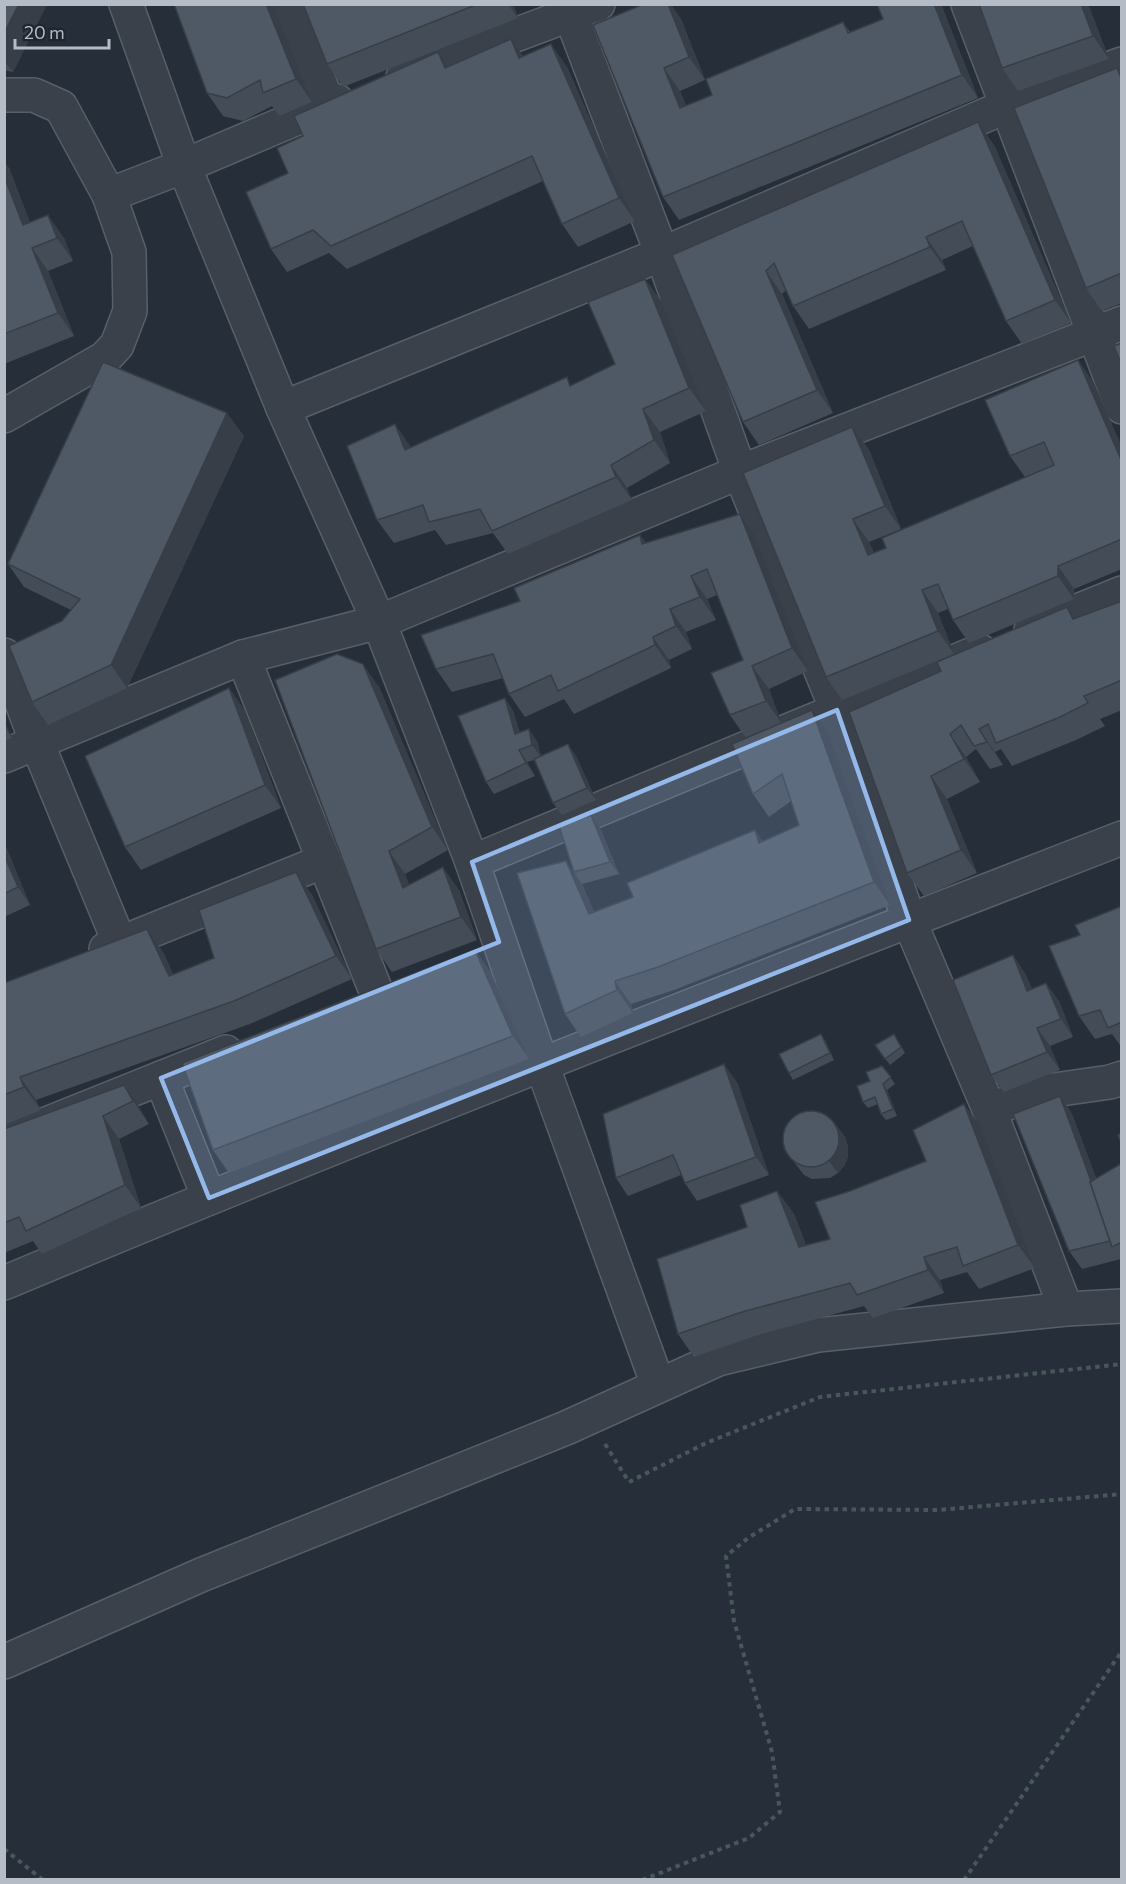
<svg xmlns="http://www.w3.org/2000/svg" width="1126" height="1884" viewBox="0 0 1126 1884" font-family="Commissioner,sans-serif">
	<rect width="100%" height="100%" fill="#262f39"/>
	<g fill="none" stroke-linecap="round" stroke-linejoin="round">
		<!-- street casing -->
		<g stroke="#585f68" stroke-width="36">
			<g id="street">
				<path d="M126,4L184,166L283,408L379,622L472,862L542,1065L658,1385"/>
				<path d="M289,4L328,104"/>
				<path d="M968,4L1122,407"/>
				<path d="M571,16L662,254L740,472L837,710L909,920L989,1109L1066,1309"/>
				<path d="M403,77L598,4"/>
				<path d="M4,95H34L61,107L109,195L129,252L130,311L117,345L105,358L4,416"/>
				<path d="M109,195L184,166L337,101"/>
				<path d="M283,408L662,254L1007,106L1122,64"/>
				<path d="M1031,630L1122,593"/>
				<path d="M4,655L37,743L120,944"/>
				<path d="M243,657L376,991"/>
				<path d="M4,756L243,657L379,622L740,472L1122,323"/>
				<path d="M472,862L980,651"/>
				<path d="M106,949L324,861"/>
				<path d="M161,1078L209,1198"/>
				<path d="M989,1109L1047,1091L1110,1082L1122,1078"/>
				<path d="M4,1141L226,1052"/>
				<path d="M4,1283C374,1128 748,983 1122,838"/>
				<path d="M4,1662L201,1575L566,1428L718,1359L818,1335L1066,1309L1122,1306"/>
			</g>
		</g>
		<!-- path -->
		<g stroke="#48585a" stroke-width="4" stroke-dasharray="4.5 4.5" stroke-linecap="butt">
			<path d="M605,1444L629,1482L706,1443L820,1397L1122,1364"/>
			<path d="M4,1849L43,1880"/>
			<path d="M642,1880L749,1838L780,1812L772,1752L734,1621L726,1556L748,1538L795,1509L938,1510L1122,1494"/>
			<path d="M964,1880L1122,1651"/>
		</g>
		<!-- street -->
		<use href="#street" stroke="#3a414a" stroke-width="33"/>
	</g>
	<!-- wall -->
	<g fill="#444d57">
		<path d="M4,4H47L13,72L4,70Z"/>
		<path d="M174,4H273L312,102L279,116L272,106L243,121L223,116L207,93Z"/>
		<path d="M303,4H513L518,18L343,87L327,64Z"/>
		<path d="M941,4L978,98L679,220L663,197L593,25L681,19L705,80L680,91L686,106L712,95L843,22L850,32Z"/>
		<path d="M979,4H1088L1109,59L1018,91L1002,68Z"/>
		<path d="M523,57L567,67L635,221L578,247L562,224L543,181L347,269L329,253L287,272L271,249L288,173L448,67Z"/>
		<path d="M1117,68L1122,75V303L1102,311L1086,288Z"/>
		<path d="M994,145L1071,323L1022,344L1006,321L973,246L942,260L946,270L809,329L793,306L786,290L782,294L833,413L759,445L743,422L672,255Z"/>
		<path d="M4,162L9,168L30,223L64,238L73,261L48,271L74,336L4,364Z"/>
		<path d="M662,302L706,411L660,432L670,463L627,488L632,500L508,554L493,533L446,545L435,530L394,543L377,520L412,447L573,385L615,364Z"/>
		<path d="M1094,383L1122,448V569L1074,589V599L969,643L953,620L948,609L938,613L954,654L842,700L826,677L852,427L869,450L901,529L869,542L874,553L886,548L1025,477L1010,456Z"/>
		<path d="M244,436L127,688L48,725L32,702L62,621L71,610L24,587L8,564Z"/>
		<path d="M740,514L756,537L808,671L769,689L781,723L828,733L890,905L674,990L631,1004L633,1013L581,1037L565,1014L574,871L591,815L600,828L619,874L582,884L594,912L633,897L762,841L799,825L791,801L769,817L753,794L746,738L730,715L743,660L717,595L707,599L716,620L686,632L692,649L669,660L671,668L574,714L564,699L525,717L509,694L503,678L452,692L436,669L520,601L640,535L646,543Z"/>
		<path d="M1122,601V710L1100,719L1105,726L1076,740L1012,766L1001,749L995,752L1003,765L990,769L976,749L966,757L980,782L947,799L977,873L924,896L907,873L941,671L1075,618Z"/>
		<path d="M379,687L448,850L405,874L409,885L459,890L477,940L392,972L376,949Z"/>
		<path d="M229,688L245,711L281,808L141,870L125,847Z"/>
		<path d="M505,698L513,711L520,733L537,741L541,756H576L596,800L562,815L553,803L534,760L527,762L535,776L494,794L486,782Z"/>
		<path d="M4,721L12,738L4,741Z"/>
		<path d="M4,842L30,905L4,917Z"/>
		<path d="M296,872L312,895L352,979L250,1024L36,1100L41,1110L4,1125V983L163,952L173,974L214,958Z"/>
		<path d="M1122,906V1048L1112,1034L1095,1039L1079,1016L1080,935Z"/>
		<path d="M475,950L491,973L529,1059L229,1173L213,1150Z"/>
		<path d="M1025,973L1032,989L1059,1001L1073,1037L1050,1046L1060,1070L1004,1092L991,1075Z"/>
		<path d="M894,1034L905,1053L890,1065L875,1045Z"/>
		<path d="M825,1040L834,1060L793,1080L789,1073Z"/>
		<path d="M882,1066L895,1084L887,1090L897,1116L886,1120L881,1114L878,1104L868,1108L863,1102L870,1081Z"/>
		<path d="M737,1082L769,1175L697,1201L685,1183L681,1175L628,1196L616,1178Z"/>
		<path d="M124,1085L149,1124L119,1139L141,1208L42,1254L33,1241L4,1253V1129Z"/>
		<path d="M1060,1096L1072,1114L1096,1178L1122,1163V1260L1121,1259L1082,1269L1069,1251Z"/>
		<path d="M836,1125L845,1137L848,1147V1157L844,1166L838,1173L830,1178L812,1179L804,1175L784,1149Z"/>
		<path d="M981,1127L1035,1268L979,1289L967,1272L940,1280L944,1293L873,1318L864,1306L758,1335L694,1357L678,1334L747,1227L777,1191L794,1214L806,1245L830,1239L850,1191L926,1161Z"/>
	</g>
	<!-- shaded-wall -->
	<g fill="#373e47">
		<path d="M19,4H47L13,72L4,61V33Z"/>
		<path d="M266,4H273L312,102L296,79Z"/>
		<path d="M508,4H513L518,18Z"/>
		<path d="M668,4H671L681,19L705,80L689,57Z"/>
		<path d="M934,4H941L978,98L962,75Z"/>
		<path d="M1081,4H1088L1109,59L1093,36Z"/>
		<path d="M511,39L527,62L519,58Z"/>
		<path d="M551,44L567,67L635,221L619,198Z"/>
		<path d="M438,52L454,75L445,68Z"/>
		<path d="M664,68L680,91L696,131L680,108Z"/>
		<path d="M978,122L994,145L1071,323L1055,300Z"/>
		<path d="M4,162L9,168L39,245L23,225L4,176Z"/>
		<path d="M48,215L64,238L73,261L57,238Z"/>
		<path d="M926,237L942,260L946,270L930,247Z"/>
		<path d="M32,248L48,271L74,336L58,313Z"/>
		<path d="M766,271L782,294L833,413L817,390Z"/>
		<path d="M645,279L662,302L706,411L689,388Z"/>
		<path d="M1078,360L1094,383L1122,448V462Z"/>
		<path d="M643,409L660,432L670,463L654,440Z"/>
		<path d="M227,413L244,436L127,688L111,665Z"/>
		<path d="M395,424L411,447L405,450Z"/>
		<path d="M852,427L869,450L901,529L885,506Z"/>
		<path d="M611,465L627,488L632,500L616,477Z"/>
		<path d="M740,514L756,537L808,671L792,648Z"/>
		<path d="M853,519L869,542L884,578L868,555Z"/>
		<path d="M640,535L657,558L642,544Z"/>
		<path d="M1058,566L1074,589V599L1058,576Z"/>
		<path d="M691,576L707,599L716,620L700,597Z"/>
		<path d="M922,590L938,613L954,654L938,631Z"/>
		<path d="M670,609L686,632L692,649L676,626Z"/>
		<path d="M653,637L669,660L671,668L655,645Z"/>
		<path d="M363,664L379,687L448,850L432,827Z"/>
		<path d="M752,666L769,689L782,724L766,701Z"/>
		<path d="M229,688L245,711L281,808L265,785Z"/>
		<path d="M505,698L513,711L524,747L515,734Z"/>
		<path d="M812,710L828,733L890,905L874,882Z"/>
		<path d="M4,721L12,738L4,727Z"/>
		<path d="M529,729L537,741L541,757L532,745Z"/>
		<path d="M979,729L995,752L1003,765L987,742Z"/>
		<path d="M950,734L966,757L980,782L964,759Z"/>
		<path d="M568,744L576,756L596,800L587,788Z"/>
		<path d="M519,750L527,762L535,776L526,763Z"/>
		<path d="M931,776L947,799L977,873L961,850Z"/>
		<path d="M591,815L600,828L619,874L610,862Z"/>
		<path d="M755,830L771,853L759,843Z"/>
		<path d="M4,842L30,905L18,887L4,855Z"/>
		<path d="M389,851L405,874L420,911L403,888Z"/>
		<path d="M566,861L582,884L605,937L589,914Z"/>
		<path d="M443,867L459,890L477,940L461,917Z"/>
		<path d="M296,872L312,895L352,979L336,956Z"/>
		<path d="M147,929L163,952L185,999L169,976Z"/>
		<path d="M475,950L491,973L529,1059L513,1036Z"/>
		<path d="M1013,955L1025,973L1040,1009L1027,991Z"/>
		<path d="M615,981L631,1004L633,1013L617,990Z"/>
		<path d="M1046,983L1059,1001L1073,1037L1061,1019Z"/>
		<path d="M1037,1028L1050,1046L1060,1070L1047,1052Z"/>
		<path d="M821,1034L825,1040L834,1060L830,1053Z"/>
		<path d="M724,1064L737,1082L769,1175L756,1157Z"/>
		<path d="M20,1077L36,1100L41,1110L24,1087Z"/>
		<path d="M883,1084L887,1090L897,1116L893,1109Z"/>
		<path d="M124,1085L140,1108L149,1124L133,1101Z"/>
		<path d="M1060,1096L1072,1114L1120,1243L1113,1240Z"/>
		<path d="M964,1104L981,1127L1035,1268L1018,1245Z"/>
		<path d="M103,1116L119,1139L141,1208L125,1185Z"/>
		<path d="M836,1125L845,1137L848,1147V1157L844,1166L838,1173L829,1161Z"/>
		<path d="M777,1191L794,1214L815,1270L799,1247Z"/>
		<path d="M924,1257L940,1280L944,1293L928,1270Z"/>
	</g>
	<!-- building -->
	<g fill="#4f5965" stroke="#373e47" stroke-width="1.5">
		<path d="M4,4H19L4,33Z"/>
		<path d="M174,4H266L296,79L263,93L260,80L227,98L207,93Z"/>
		<path d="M303,4H478L327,64Z"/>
		<path d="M644,4H668L689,57L664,68L680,108L712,95L706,79L843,22L848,33L883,19L877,4H934L962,75L663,197L593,25Z"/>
		<path d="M979,4H1081L1093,36L1002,68Z"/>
		<path d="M511,39L519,58L551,44L619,198L562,224L532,156L331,246L313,230L271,249L246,192L288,173L277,148L303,136L294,116L438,52L445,68Z"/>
		<path d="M1117,68L1122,80V273L1086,288L1014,108Z"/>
		<path d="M978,122L1055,300L1006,321L962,221L926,237L930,247L793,306L774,263L766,271L817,390L743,422L672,255Z"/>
		<path d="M4,176L23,225L48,215L57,238L32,248L58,313L4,334Z"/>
		<path d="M645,279L689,388L643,409L654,440L611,465L616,477L492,531L480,509L429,522L423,505L377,520L347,446L395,424L405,450L567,377L570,386L615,364L588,302Z"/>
		<path d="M1122,343V366L1114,346Z"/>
		<path d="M1078,360L1122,462V539L1058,566V576L953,620L938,584L922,590L938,631L826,677L743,473L852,427L885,506L853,519L868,555L886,548L882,538L1054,465L1044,442L1010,456L985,400Z"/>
		<path d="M103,362L227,413L111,665L32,702L9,646L62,621L80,599L8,564Z"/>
		<path d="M740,514L792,648L752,666L766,701L730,715L711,673L743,660L707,569L691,576L700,597L670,609L676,626L653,637L655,645L558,691L551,675L509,694L493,654L436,669L421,635L520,601L514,588L640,535L642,544Z"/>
		<path d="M1122,601V680L1084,696L1088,703L1060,717L996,743L988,724L979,729L987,742L974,746L961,725L950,734L964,759L931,776L961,850L907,873L849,712L941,671L937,662L1067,607L1073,619Z"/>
		<path d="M337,654L363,664L432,827L389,851L403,888L443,867L461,917L376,949L275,680Z"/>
		<path d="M229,688L265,785L125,847L85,756Z"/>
		<path d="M505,698L515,734L529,729L532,745L519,750L526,763L486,782L458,716Z"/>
		<path d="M812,710L874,882L658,967L615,981L617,990L565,1014L517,873L566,861L589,914L633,897L627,883L755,830L759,843L799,825L782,774L753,794L732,744Z"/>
		<path d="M568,744L587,788L553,803L534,759Z"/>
		<path d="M591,815L610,862L574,872L559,826Z"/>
		<path d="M4,855L18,887L4,894Z"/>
		<path d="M296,872L336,956L234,1001L20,1077L24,1087L4,1095V983L147,929L169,976L214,958L199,910Z"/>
		<path d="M1122,906V1022L1108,1028L1100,1010L1079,1016L1049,946L1080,935L1075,925Z"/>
		<path d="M475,950L513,1036L213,1150L182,1063Z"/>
		<path d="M1013,955L1027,991L1046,983L1061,1019L1037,1028L1047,1052L991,1075L953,980Z"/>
		<path d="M821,1034L830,1053L789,1073L779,1054Z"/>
		<path d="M894,1034L901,1047L885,1059L875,1045Z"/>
		<path d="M724,1064L756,1157L685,1183L673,1155L616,1178L603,1114Z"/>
		<path d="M882,1066L891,1077L883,1084L893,1109L881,1114L875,1097L863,1102L857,1086L870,1081L866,1072Z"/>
		<path d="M124,1085L133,1101L103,1116L125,1185L26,1231L19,1217L4,1223V1129Z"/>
		<path d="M1060,1096L1091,1181L1090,1182L1110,1241L1069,1251L1013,1114Z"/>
		<path d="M964,1104L1018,1245L963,1266L957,1247L924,1257L928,1270L857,1295L850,1283L742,1312L678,1334L657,1259L747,1227L740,1205L777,1191L799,1247L830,1239L815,1202L850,1191L926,1161L913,1130Z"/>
		<circle cx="811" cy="1139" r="28"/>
		<path d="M1122,1133V1145L1118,1135Z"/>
		<path d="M1122,1163V1242L1112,1247L1090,1182Z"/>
	</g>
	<!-- marked area -->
	<path fill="#95b8ea" fill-opacity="0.2" stroke="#95b8ea" stroke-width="4.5" stroke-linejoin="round" d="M837,710L909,920L209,1198L161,1078L499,942L472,862Z"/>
	<!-- border -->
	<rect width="1126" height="1884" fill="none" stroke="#b5bcc5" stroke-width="12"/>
	<!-- scale -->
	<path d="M15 39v9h94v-9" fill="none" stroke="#b5bcc5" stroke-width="3"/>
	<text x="24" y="39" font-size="18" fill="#b5bcc5" stroke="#1f262f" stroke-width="4.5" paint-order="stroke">20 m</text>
</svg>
